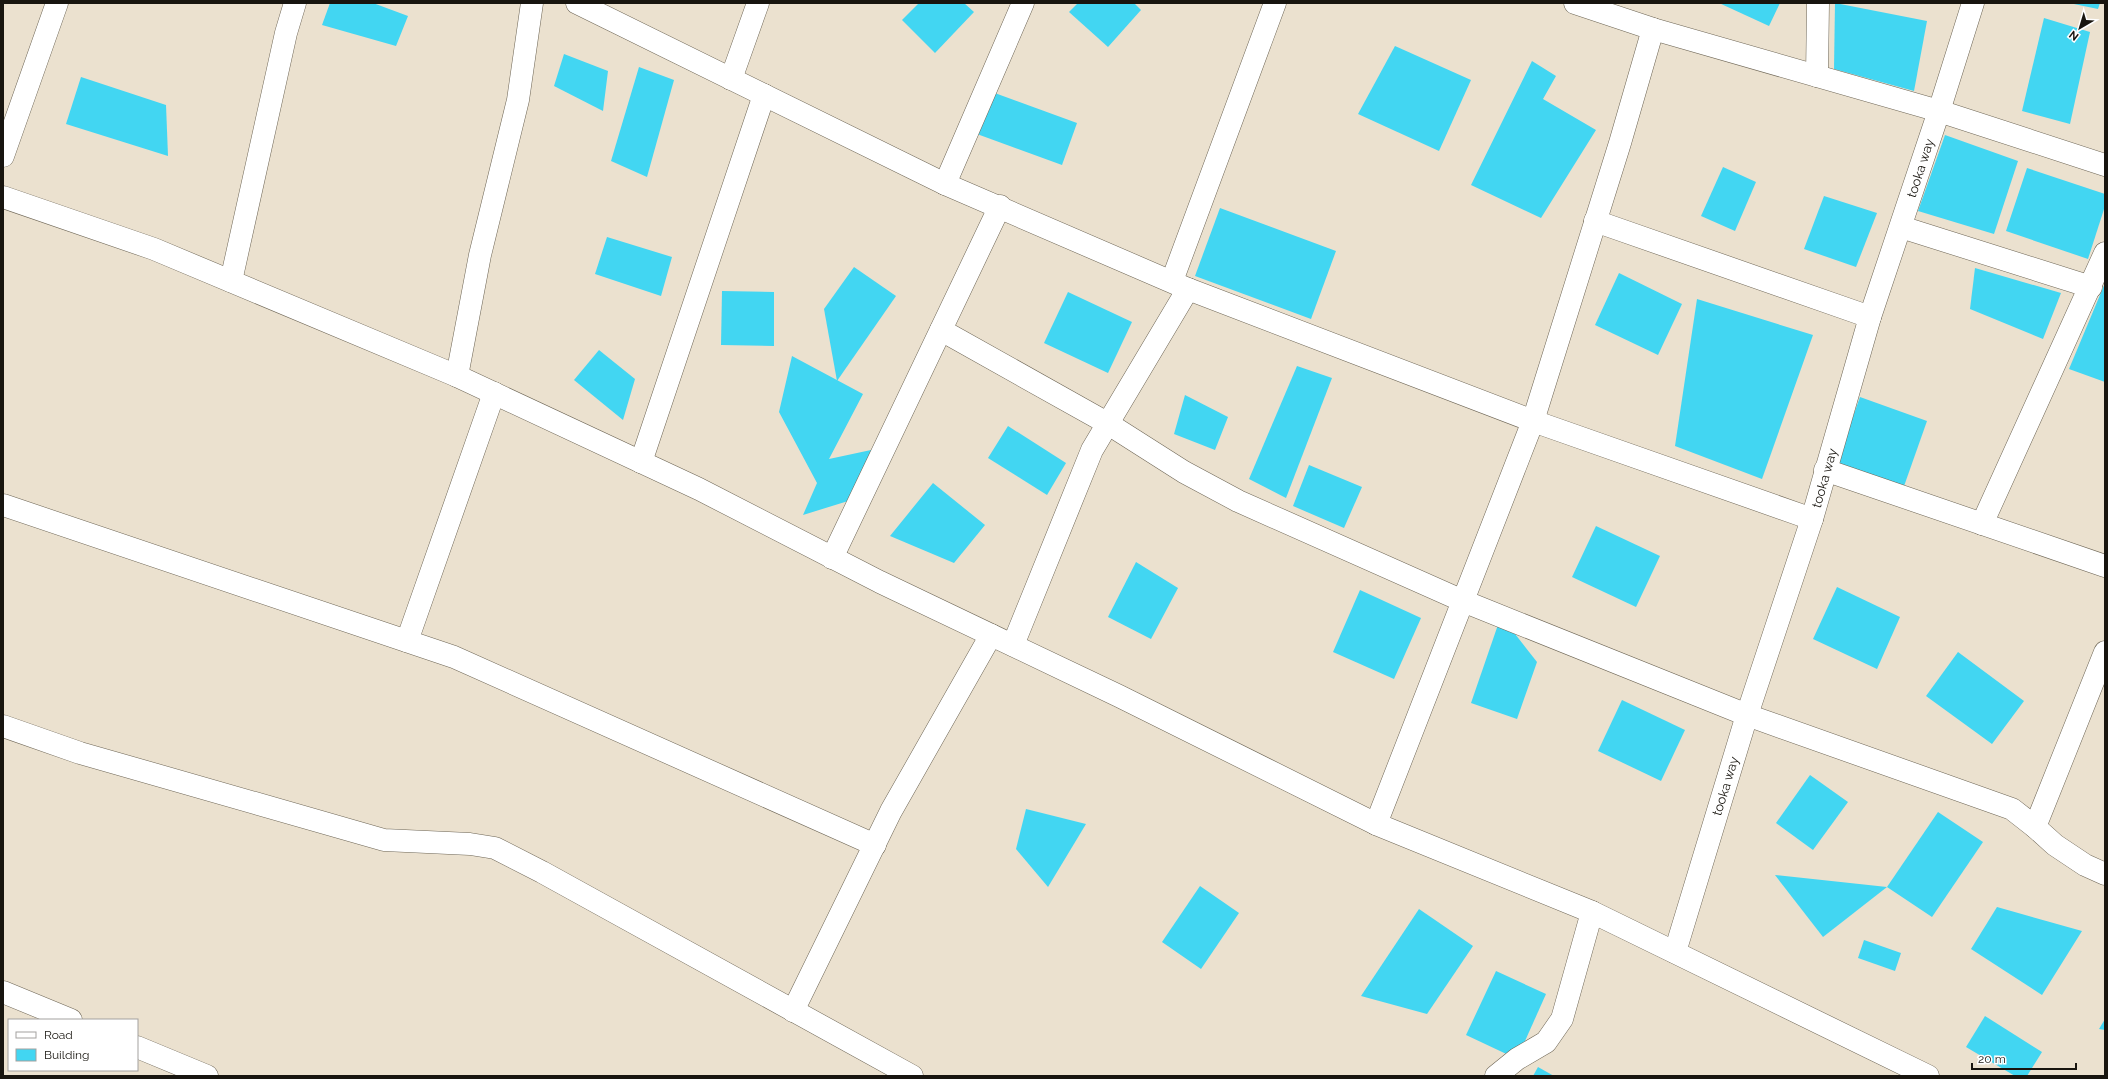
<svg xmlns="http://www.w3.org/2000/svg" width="2108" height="1079" viewBox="0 0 2108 1079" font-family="Raleway,sans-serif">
	<rect width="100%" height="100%" fill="#ebe1cf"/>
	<!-- building -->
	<g fill="#42d6f2">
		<path d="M330,3H373L408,16L396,46L322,25Z"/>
		<path d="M919,3H964L974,12L935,53L902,20Z"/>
		<path d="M1078,3H1134L1141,10L1108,47L1069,12Z"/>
		<path d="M1719,3H1780L1769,26Z"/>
		<path d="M1835,3L1927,21L1914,91L1834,69Z"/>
		<path d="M2069,3H2100L2098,9Z"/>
		<path d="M2044,18L2090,32L2070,124L2022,111Z"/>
		<path d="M1395,46L1471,80L1439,151L1358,114Z"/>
		<path d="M564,54L608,71L603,111L554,86Z"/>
		<path d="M1532,61L1556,76L1543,99L1596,130L1541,218L1471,185Z"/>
		<path d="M639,67L674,80L647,177L611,161Z"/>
		<path d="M81,77L166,105L168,156L66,124Z"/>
		<path d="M992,92L1077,123L1062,165L977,134Z"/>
		<path d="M1945,135L2018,161L1994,234L1918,211Z"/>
		<path d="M1723,167L1756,182L1735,231L1701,216Z"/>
		<path d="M2027,168L2105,194V206L2088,259L2006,231Z"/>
		<path d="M1824,196L1877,213L1856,267L1804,249Z"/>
		<path d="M1220,208L1336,251L1311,319L1195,276Z"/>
		<path d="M607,237L672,257L661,296L595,274Z"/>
		<path d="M854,267L896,296L837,381L824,309Z"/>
		<path d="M1975,268L2061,293L2043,339L1970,309Z"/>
		<path d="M1619,273L1682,304L1658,355L1595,325Z"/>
		<path d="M2105,283V382L2069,369Z"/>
		<path d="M722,291L774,292V346L721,345Z"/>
		<path d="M1068,292L1132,322L1108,373L1044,343Z"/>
		<path d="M1697,299L1813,335L1762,479L1675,446Z"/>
		<path d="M599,350L635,379L623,420L574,380Z"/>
		<path d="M792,356L863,394L829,459L885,447L861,497L803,515L817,483L779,412Z"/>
		<path d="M1297,366L1332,378L1286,498L1249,479Z"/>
		<path d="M1185,395L1228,417L1215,450L1174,434Z"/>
		<path d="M1860,397L1927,421L1903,489L1836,464Z"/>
		<path d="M1008,426L1066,463L1047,495L988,458Z"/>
		<path d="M1309,465L1362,487L1344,528L1293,506Z"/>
		<path d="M933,483L985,525L954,563L890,536Z"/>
		<path d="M1596,526L1660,556L1636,607L1572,577Z"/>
		<path d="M1136,562L1178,588L1151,639L1108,617Z"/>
		<path d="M1837,587L1900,617L1877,669L1813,639Z"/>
		<path d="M1360,590L1421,618L1394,679L1333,652Z"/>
		<path d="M1501,616L1537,662L1517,719L1471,703Z"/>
		<path d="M1958,652L2024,701L1992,744L1926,696Z"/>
		<path d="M1622,700L1685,730L1661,781L1598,751Z"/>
		<path d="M1810,775L1848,802L1813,850L1776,823Z"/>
		<path d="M1026,809L1086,824L1048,887L1016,849Z"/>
		<path d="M1938,812L1983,842L1932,917L1887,887Z"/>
		<path d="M1775,875L1887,887L1823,937Z"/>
		<path d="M1200,886L1239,913L1201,969L1162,942Z"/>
		<path d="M1997,907L2082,931L2042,995L1971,949Z"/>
		<path d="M1419,909L1473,946L1427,1014L1361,996Z"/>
		<path d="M1864,940L1901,953L1895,971L1858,958Z"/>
		<path d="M1496,971L1546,994L1517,1059L1466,1035Z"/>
		<path d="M1985,1016L2042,1052L2027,1076H2015L1966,1047Z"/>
		<path d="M2105,1019V1030L2099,1029Z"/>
		<path d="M1538,1067L1554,1076H1533Z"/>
	</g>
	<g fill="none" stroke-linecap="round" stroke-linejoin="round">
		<!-- street casing -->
		<g stroke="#6e6656" stroke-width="23">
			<g id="street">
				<path d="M577,3L945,184L1188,289L1533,421L1812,519"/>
				<path d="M1653,29L1939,111L2105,165"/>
				<path d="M1817,76L1818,3"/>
				<path d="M731,79L758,3"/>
				<path d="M3,156L57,3"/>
				<path d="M945,184L1023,3"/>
				<path d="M1595,221L1870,317"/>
				<path d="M1901,227L2091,287"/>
				<path d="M231,281L286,33L295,3"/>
				<path d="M1172,281L1275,3"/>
				<path d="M941,330L1107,423L1184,472L1238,501L1463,601L1747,715L2012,809L2035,827L2055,845L2085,865L2105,874"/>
				<path d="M457,376L480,255L518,100L532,3"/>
				<path d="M641,462L764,95"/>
				<path d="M1825,470L2105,566"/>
				<path d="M3,505L454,657L875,845"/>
				<path d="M1982,524L2105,253"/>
				<path d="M832,558L1000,206"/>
				<path d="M407,641L494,393"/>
				<path d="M1013,645L1092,450L1188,289"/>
				<path d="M3,726L80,753L384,840L470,844L495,848L542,872L912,1076"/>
				<path d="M1376,824L1533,421L1620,143L1653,29L1575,3"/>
				<path d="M2035,827L2105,652"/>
				<path d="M1675,952L1747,715L1812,519L1870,317L1939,111L1973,3"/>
				<path d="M3,992L71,1020"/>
				<path d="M793,1011L891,811L991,635"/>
				<path d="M137,1047L207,1076"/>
				<path d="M1496,1076L1517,1059L1546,1042L1562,1019L1592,912"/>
			</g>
		</g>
		<!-- secondary casing -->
		<g stroke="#6e6656" stroke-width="23">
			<path id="secondary" d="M3,197L154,249L457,376L699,489L880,582L1119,696L1376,824L1592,912L1928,1076"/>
		</g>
		<!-- street -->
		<use href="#street" stroke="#fff" stroke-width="22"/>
		<!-- secondary -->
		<use href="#secondary" stroke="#fff" stroke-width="22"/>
	</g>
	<g text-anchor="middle" stroke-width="3.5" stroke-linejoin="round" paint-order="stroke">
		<!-- street labels -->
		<g font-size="13" fill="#18150f" stroke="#fff">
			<text transform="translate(1920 168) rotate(-72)" y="5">tooka way</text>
			<text transform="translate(1824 478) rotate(-74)" y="5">tooka way</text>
			<text transform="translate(1725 786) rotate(-73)" y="5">tooka way</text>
		</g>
	</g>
	<!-- border -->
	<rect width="2108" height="1079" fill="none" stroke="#18150f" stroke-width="8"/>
	<!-- legend -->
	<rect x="8" y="1019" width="130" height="52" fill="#ffffff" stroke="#a3a19f"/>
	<rect x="16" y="1032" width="20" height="6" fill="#ffffff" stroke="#a3a19f"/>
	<text x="44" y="1039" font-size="12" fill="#18150f">Road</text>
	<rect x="16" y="1049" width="20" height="12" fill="#42d6f2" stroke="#a3a19f"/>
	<text x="44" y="1059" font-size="12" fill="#18150f">Building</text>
	<!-- north arrow -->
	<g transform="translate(2080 28) rotate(218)" stroke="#ffffff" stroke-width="3" paint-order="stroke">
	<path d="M0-3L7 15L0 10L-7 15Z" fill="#18150f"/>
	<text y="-6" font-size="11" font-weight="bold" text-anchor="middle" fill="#18150f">N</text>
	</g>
	<!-- scale -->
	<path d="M1972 1063v6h104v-6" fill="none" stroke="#18150f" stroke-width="2"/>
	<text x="1978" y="1063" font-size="12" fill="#18150f" stroke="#ffffff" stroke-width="3" paint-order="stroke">20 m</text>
</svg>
